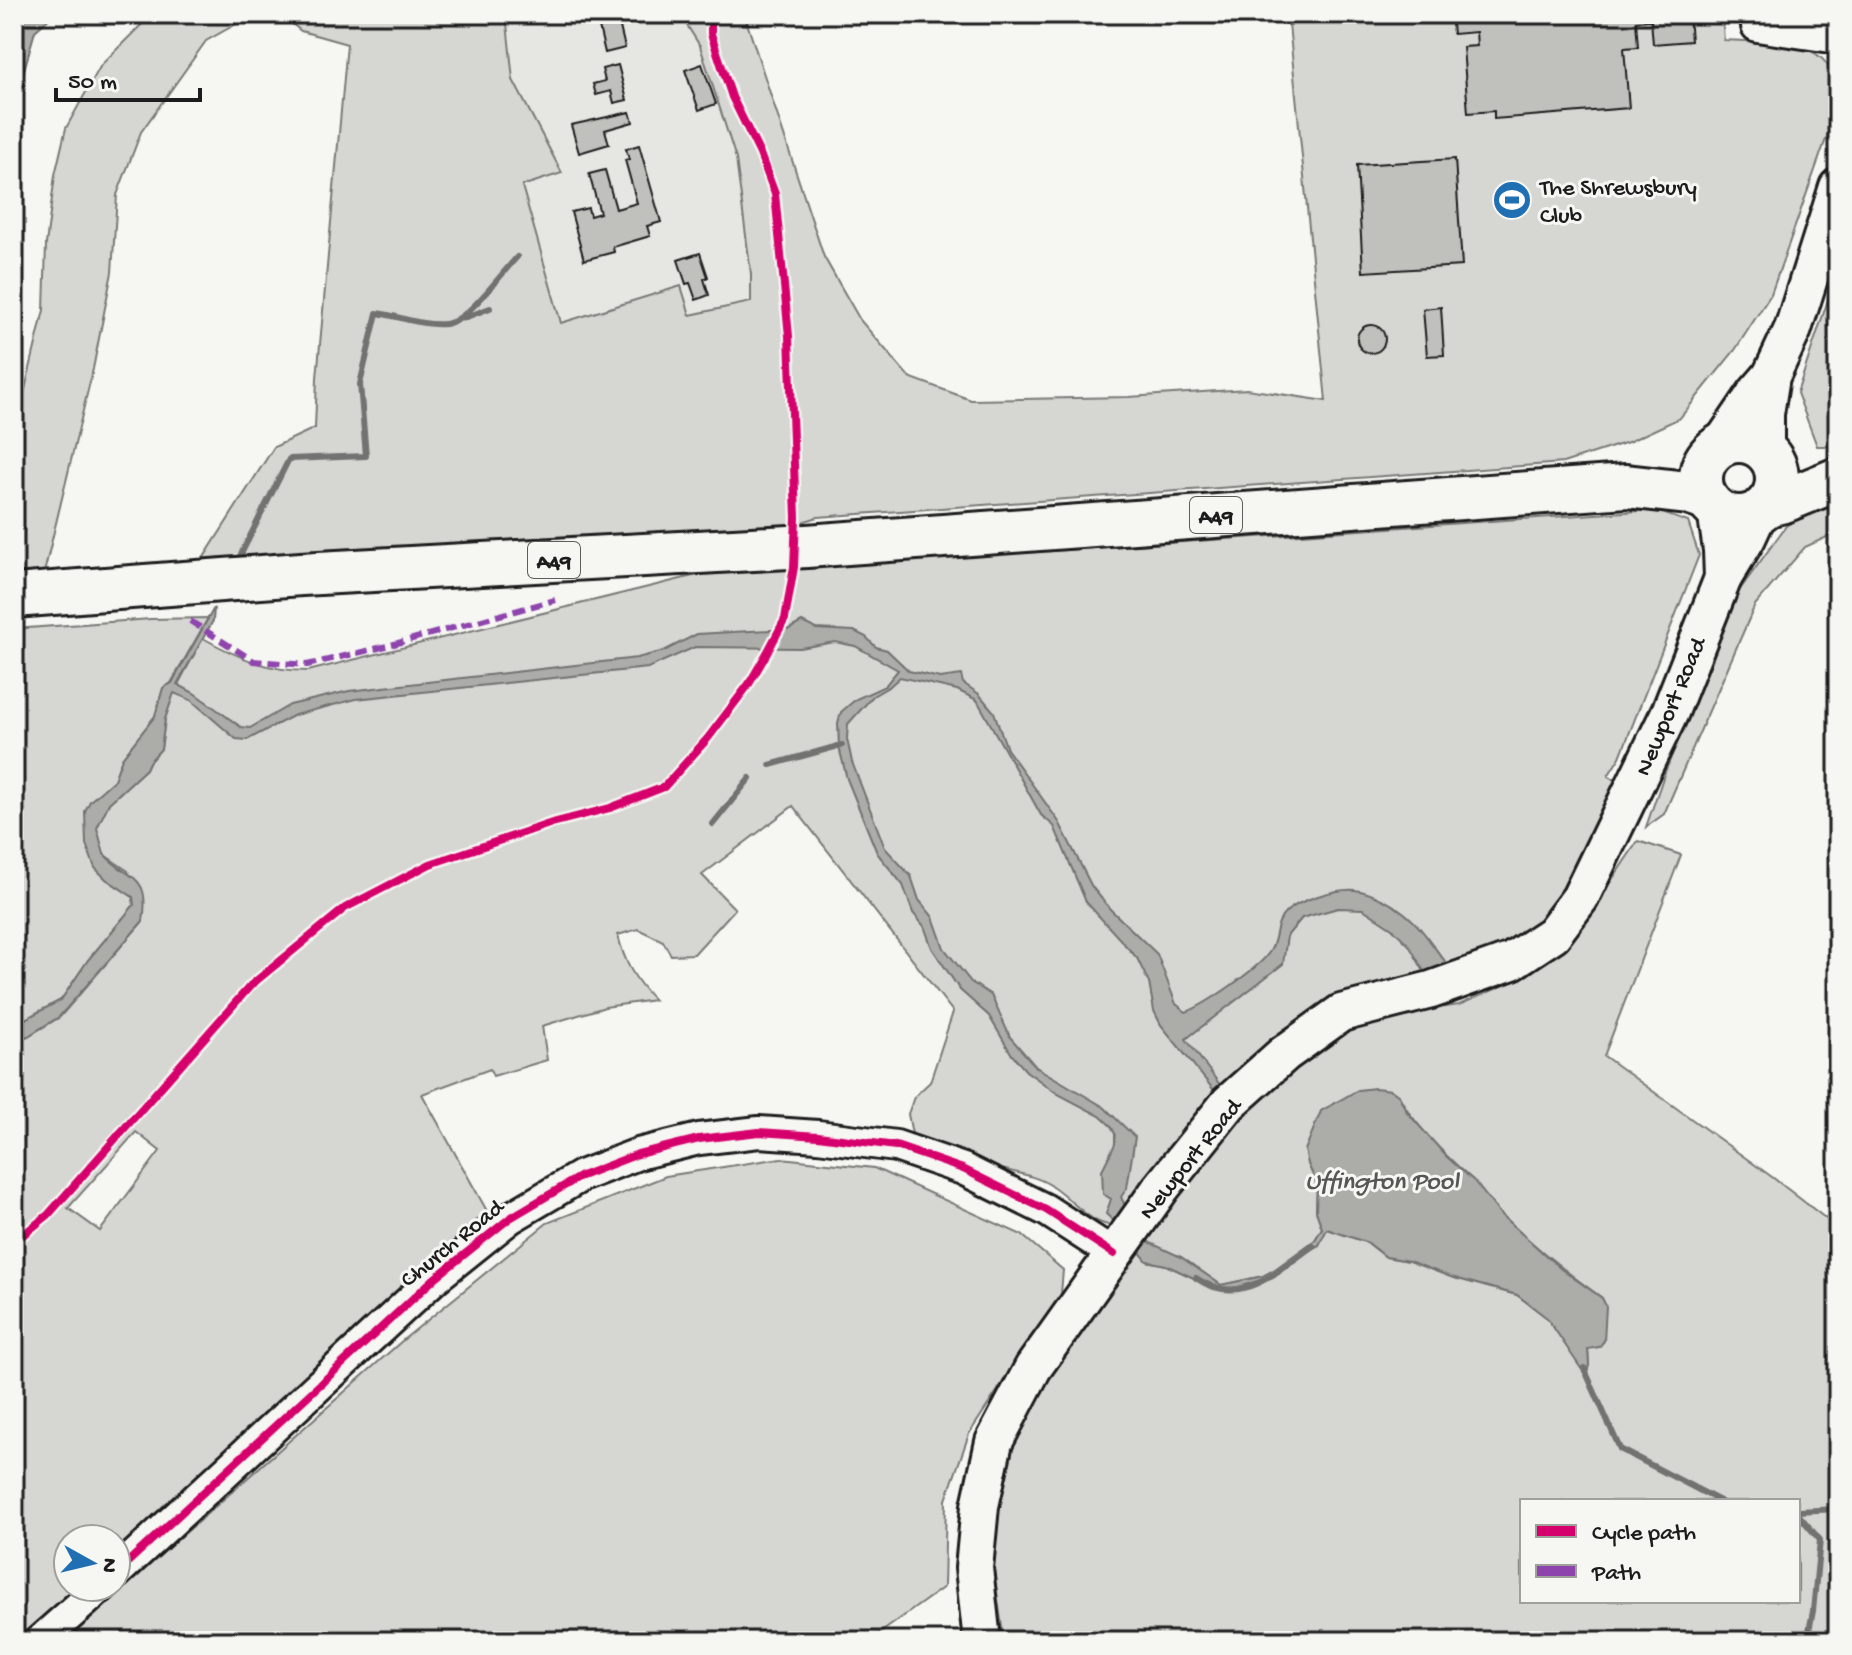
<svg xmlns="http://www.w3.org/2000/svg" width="1852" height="1655" viewBox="0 0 1852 1655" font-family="'Gochi Hand',sans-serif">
	<rect width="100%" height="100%" fill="#f6f6f2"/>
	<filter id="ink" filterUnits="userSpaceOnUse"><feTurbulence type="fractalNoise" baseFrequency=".0125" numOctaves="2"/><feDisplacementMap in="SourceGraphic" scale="16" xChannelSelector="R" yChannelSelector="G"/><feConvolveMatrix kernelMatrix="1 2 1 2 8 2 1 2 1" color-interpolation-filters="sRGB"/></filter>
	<g filter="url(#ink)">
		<!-- built -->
		<path fill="#e6e6e2" d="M506,14H680L700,46L736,159L751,274V303L690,315L681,286L560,324L522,186L561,172L513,80Z"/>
		<!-- green -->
		<g fill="#d6d6d2" stroke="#797977" stroke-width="2" fill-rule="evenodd">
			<path d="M152,14H254L206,41L141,132L117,195L112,272L93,369L44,573L14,576V425L21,406L44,310L46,244L55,175L66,128L101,65Z"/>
			<path d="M280,14H506L513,80L562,173L522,186L561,323L681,286L690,315L751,302V274L736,159L700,46L680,14H744L824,257L860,320L909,377L971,400L1129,397L1247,389L1326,401L1288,14H1722L1724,40C1777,44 1838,33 1838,105L1771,294L1735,350L1680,418L1628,442L1563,463L818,517L789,526L201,562L274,447L315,428L317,378L347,44L301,31Z"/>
			<path d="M1830,294L1838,315V446H1817L1797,393Z"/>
			<path d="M1838,500V532L1805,547L1755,605L1664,814L1646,827L1665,772L1739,591L1786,526L1817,505Z"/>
			<path d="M1654,510L1688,522L1699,555L1620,757L1608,776L1621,784L1569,892L1528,934L1494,959L1341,998L1282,1032L1226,1093L1119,1226C1090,1227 1075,1201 1052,1186C1034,1174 1008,1172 987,1165C962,1157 937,1144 912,1134L908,1114L914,1097L930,1082L953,1012L793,806L702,875L735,909L694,954L671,955L663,941L638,929L618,935C624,962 635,980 654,1000L605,1007L542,1026L547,1060L493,1076L490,1069L422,1094L487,1211L116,1552V1539H68V1587H77L14,1641V1040L28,1036L60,1017L143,921L128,871L103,854L96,828L109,803L146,769L149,762L161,749L165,719L174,692L203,638C237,657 268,671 308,671L697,575ZM136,1132L160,1151L100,1231L68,1208Z"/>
			<path d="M208,618L171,683L163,689L155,716L122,758L114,780L91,801L106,879L133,897L134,905L88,960L61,1000L14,1025V629L151,619Z"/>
			<path d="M1638,841L1681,855L1604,1056L1772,1177L1838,1228V1641H1004L993,1566L983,1548L999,1445L1136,1246L1147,1261L1166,1265L1213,1287L1279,1274L1295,1257L1319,1245L1326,1228L1368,1243L1386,1257L1409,1261L1451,1277L1517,1295L1547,1317L1586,1374L1589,1365L1588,1349L1591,1346L1602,1298C1566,1272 1531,1244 1498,1212C1488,1202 1481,1189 1471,1179C1445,1154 1416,1128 1399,1096L1308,1164L1317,1184L1316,1211L1322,1228L1315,1240L1276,1269L1263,1276L1221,1285L1181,1257L1146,1242L1245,1105L1351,1020L1459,1005L1528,975L1570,942ZM1522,1501H1798V1601H1522Z"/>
			<path d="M781,1158L874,1168L1022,1235L1063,1270L1061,1294L969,1434L946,1500L944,1587L869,1641H84L76,1630L403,1340L547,1223L666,1176Z"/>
		</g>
		<!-- water -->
		<g fill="#acaca9" stroke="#727271" stroke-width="2">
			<path d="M14,14H54L35,31L14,106Z"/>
			<path d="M214,608L213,621L177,684L194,693L241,727L250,728L290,705L349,691L637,658L664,651L697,634L789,629L802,622L816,629L854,631L866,637L876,647L887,650L909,671L940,678L961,675L963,683L979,694L994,712L1007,749L1059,822L1092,887L1110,909L1157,954L1176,1004L1186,1012C1204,1006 1261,967 1270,951C1278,939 1274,923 1286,912C1299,900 1337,888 1355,890C1372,892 1397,906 1409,917C1428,933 1438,957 1456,973L1429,980L1409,945L1392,928L1363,909L1338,908L1302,918L1287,936L1283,964L1186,1039L1226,1093L1221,1099L1161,1025L1154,1011L1149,983L1137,958L1086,902L1054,826L1041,815L977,700L957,690L900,677L890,686L873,696L848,724L847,739L852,762L885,848L911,876L919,900L933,917L944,948L971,982L991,995L1010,1037L1036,1067L1104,1107L1135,1137L1127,1188L1121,1197L1140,1238L1181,1257L1221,1285L1263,1276L1275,1269L1315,1240L1322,1228L1316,1211L1317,1184L1308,1164L1305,1150L1321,1111L1358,1090L1375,1088L1391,1090L1399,1096L1407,1112L1446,1156L1474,1181L1501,1215L1561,1269L1602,1298L1606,1306L1604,1341L1599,1347L1588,1349L1589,1365L1586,1376L1547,1318L1517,1295L1451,1277L1409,1261L1386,1257L1368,1243L1327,1229L1319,1245L1295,1257L1279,1274L1232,1289L1213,1287L1166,1265L1147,1261L1119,1226L1106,1214L1111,1199L1103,1194L1102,1170L1115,1144V1134L1111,1126L1100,1116L1058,1094L1026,1071L1012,1055L989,1016L960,990L932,948L924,926L913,913L903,885L877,853L847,779L839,747L838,723L841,712L856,699L885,686L898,670L855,646L835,642L800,648L695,647L648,668L356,699L295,715L247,740L236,739L191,700L174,693L165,719L161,749L149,762L146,769L109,803L97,828L104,854C128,881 151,872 143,921L59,1017L28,1036L14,1040V1025L61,1000L88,960L134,905L133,897L106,879L95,868L86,844L85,811L90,801L114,780L122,758L155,716L163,688L172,683Z"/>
		</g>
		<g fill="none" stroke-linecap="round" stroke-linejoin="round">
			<!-- stream -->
			<g stroke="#727271" stroke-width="6">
				<path d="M464,318L490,308"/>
				<path d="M236,564L289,459L366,456L360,384L377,313C399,316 422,326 445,324C467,322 501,274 517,257"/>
				<path d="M770,765L842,745"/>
				<path d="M713,824L750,778"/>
				<path d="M1196,1278C1241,1309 1277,1271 1313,1246"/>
				<path d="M1584,1368L1620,1449L1720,1501"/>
				<path d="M1798,1511L1838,1509"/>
				<path d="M1798,1514L1820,1540L1813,1611L1807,1641"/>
			</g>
		</g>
		<!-- building -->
		<g fill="#c0c0bd" stroke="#1c1c1c" stroke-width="2">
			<path d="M596,14H617L625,48L605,53Z"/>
			<path d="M1451,14H1677V17L1689,16L1691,41L1653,44L1651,20L1636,21L1638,47L1624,48L1629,108L1494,119V111L1468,113L1463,47L1477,46L1476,32L1453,34Z"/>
			<path d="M702,64L716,104L699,110L685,70Z"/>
			<path d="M618,65L627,100L614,103L611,91L596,95L593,84L605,81L602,69Z"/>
			<path d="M630,112L633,122L605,130L609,144L579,153L571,125Z"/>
			<path d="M639,145L661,222L647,226L650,236L613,247L614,252L584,260L571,212L588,208L590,216L600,213L589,174L605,170L616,209L637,203L625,160L629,159L626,149Z"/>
			<path d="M1455,159L1462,266L1363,272L1357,165Z"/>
			<path d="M700,253L708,277L704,279L709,295L696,300L690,283L686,284L678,260Z"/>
			<path d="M1441,307L1444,355L1427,356L1423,309Z"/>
			<circle cx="1371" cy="339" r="14"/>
		</g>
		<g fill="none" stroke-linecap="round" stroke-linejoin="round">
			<!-- minor casing -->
			<g stroke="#1c1c1c" stroke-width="36">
				<g id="minor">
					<path d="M1757,14V26L1838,38"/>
					<path d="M116,1573L435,1278L510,1218L581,1176L638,1154L699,1139L759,1132L818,1136L896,1146L963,1169L1046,1210L1114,1254"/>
					<path d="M40,1641L101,1587"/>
				</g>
			</g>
			<!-- major casing -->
			<g stroke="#1c1c1c" stroke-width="42">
				<g id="major">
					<path d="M1720,446L1756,393L1770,377"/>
					<path d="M1765,452V414L1771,376L1793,329L1838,187"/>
					<path d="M1716,510L1722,550L1723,578"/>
					<path d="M982,1641L974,1568L980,1506L994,1442L1033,1368L1161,1188L1229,1103L1284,1054L1341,1013L1431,990L1512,961L1553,934L1580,898L1670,712L1723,578L1747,538L1759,512"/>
				</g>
			</g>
			<!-- highway casing -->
			<g stroke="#1c1c1c" stroke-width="48">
				<g id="highway">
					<circle cx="1739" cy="479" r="38"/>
					<path d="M1767,505L1784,501L1838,479"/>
					<path d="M14,596L301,574L807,546L1626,486L1688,493L1706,499"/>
				</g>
			</g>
			<!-- minor -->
			<use href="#minor" stroke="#f6f6f2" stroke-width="30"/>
			<!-- major -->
			<use href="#major" stroke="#f6f6f2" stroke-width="36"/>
			<!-- highway -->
			<use href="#highway" stroke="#f6f6f2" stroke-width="42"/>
			<!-- quiet -->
			<path stroke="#8e44ad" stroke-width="6" stroke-dasharray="12 6" stroke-linecap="butt" d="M190,621L254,661L307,665L387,646L555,600"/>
			<!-- cycleway casing -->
			<g stroke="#f6f6f2" stroke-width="13">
				<g id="cycleway">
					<path d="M14,1242L48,1215L251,985L345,908L430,864L552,823L610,808L664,787L708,738L749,684L767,653L785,619L794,567L796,517L789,336L775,194L760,154L732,97L711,34V14"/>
					<path d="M116,1573L435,1278L510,1218L581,1176L638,1154L699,1139L759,1132L818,1136L896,1146L963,1169L1046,1210L1114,1254"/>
				</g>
			</g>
			<!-- cycleway -->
			<use href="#cycleway" stroke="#d6006c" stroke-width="8"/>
		</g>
	</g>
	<!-- icons -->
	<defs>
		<g id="stadium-disc" transform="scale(2)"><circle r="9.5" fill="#1f6fb2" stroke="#f6f6f2"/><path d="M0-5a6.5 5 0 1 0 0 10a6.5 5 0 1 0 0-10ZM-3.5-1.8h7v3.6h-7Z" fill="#fff"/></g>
	</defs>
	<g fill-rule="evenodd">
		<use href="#stadium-disc" x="1512" y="200"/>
	</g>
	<g text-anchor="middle" stroke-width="6" stroke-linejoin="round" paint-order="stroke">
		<!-- shield labels -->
		<g fill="#f6f6f2" stroke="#5d5d5c" stroke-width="2">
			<rect x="1190" y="497" width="52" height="36" rx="6"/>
			<rect x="528" y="542" width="52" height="36" rx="6"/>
		</g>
		<g font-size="22" font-weight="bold" fill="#1c1c1c">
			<text x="1216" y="523">A49</text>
			<text x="554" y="568">A49</text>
		</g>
		<!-- poi labels -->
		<g font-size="24" fill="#1c1c1c" stroke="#f6f6f2" text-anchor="start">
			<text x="1540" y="194">The Shrewsbury<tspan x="1540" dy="28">Club</tspan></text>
		</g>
		<!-- street labels -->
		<g font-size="24" fill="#1c1c1c" stroke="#f6f6f2">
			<text transform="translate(1669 706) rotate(-67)" y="8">Newport Road</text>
			<text transform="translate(1189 1158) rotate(-51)" y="8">Newport Road</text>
			<text transform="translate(451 1242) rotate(-39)" y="8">Church Road</text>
		</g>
		<!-- water labels -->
		<g font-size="26" font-style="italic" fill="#565654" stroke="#f6f6f2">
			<text x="1382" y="1188">Uffington Pool</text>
		</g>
	</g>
	<!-- margin -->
	<rect width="1852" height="1655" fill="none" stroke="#f6f6f2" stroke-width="48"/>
	<rect x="24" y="24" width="1804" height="1607" fill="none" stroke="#1c1c1c" stroke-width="3" filter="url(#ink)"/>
	<!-- legend -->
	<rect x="1520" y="1499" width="280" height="104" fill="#f6f6f2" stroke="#9f9f9c" stroke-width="2"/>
	<rect x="1536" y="1525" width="40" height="12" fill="#d6006c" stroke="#9f9f9c" stroke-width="2"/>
	<text x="1592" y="1539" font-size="24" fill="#1c1c1c">Cycle path</text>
	<rect x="1536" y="1565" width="40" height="12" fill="#8e44ad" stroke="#9f9f9c" stroke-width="2"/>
	<text x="1592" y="1579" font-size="24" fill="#1c1c1c">Path</text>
	<!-- north arrow -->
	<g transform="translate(92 1563) rotate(98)"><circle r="38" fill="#f6f6f2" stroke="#9f9f9c" stroke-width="2"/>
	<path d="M0-6L14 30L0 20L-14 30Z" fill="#1f6fb2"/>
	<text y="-12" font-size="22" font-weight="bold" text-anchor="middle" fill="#1c1c1c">N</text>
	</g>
	<!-- scale -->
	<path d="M56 88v12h144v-12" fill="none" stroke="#1c1c1c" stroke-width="4"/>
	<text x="68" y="88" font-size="24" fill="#1c1c1c" stroke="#f6f6f2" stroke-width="6" paint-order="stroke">50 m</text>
</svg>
